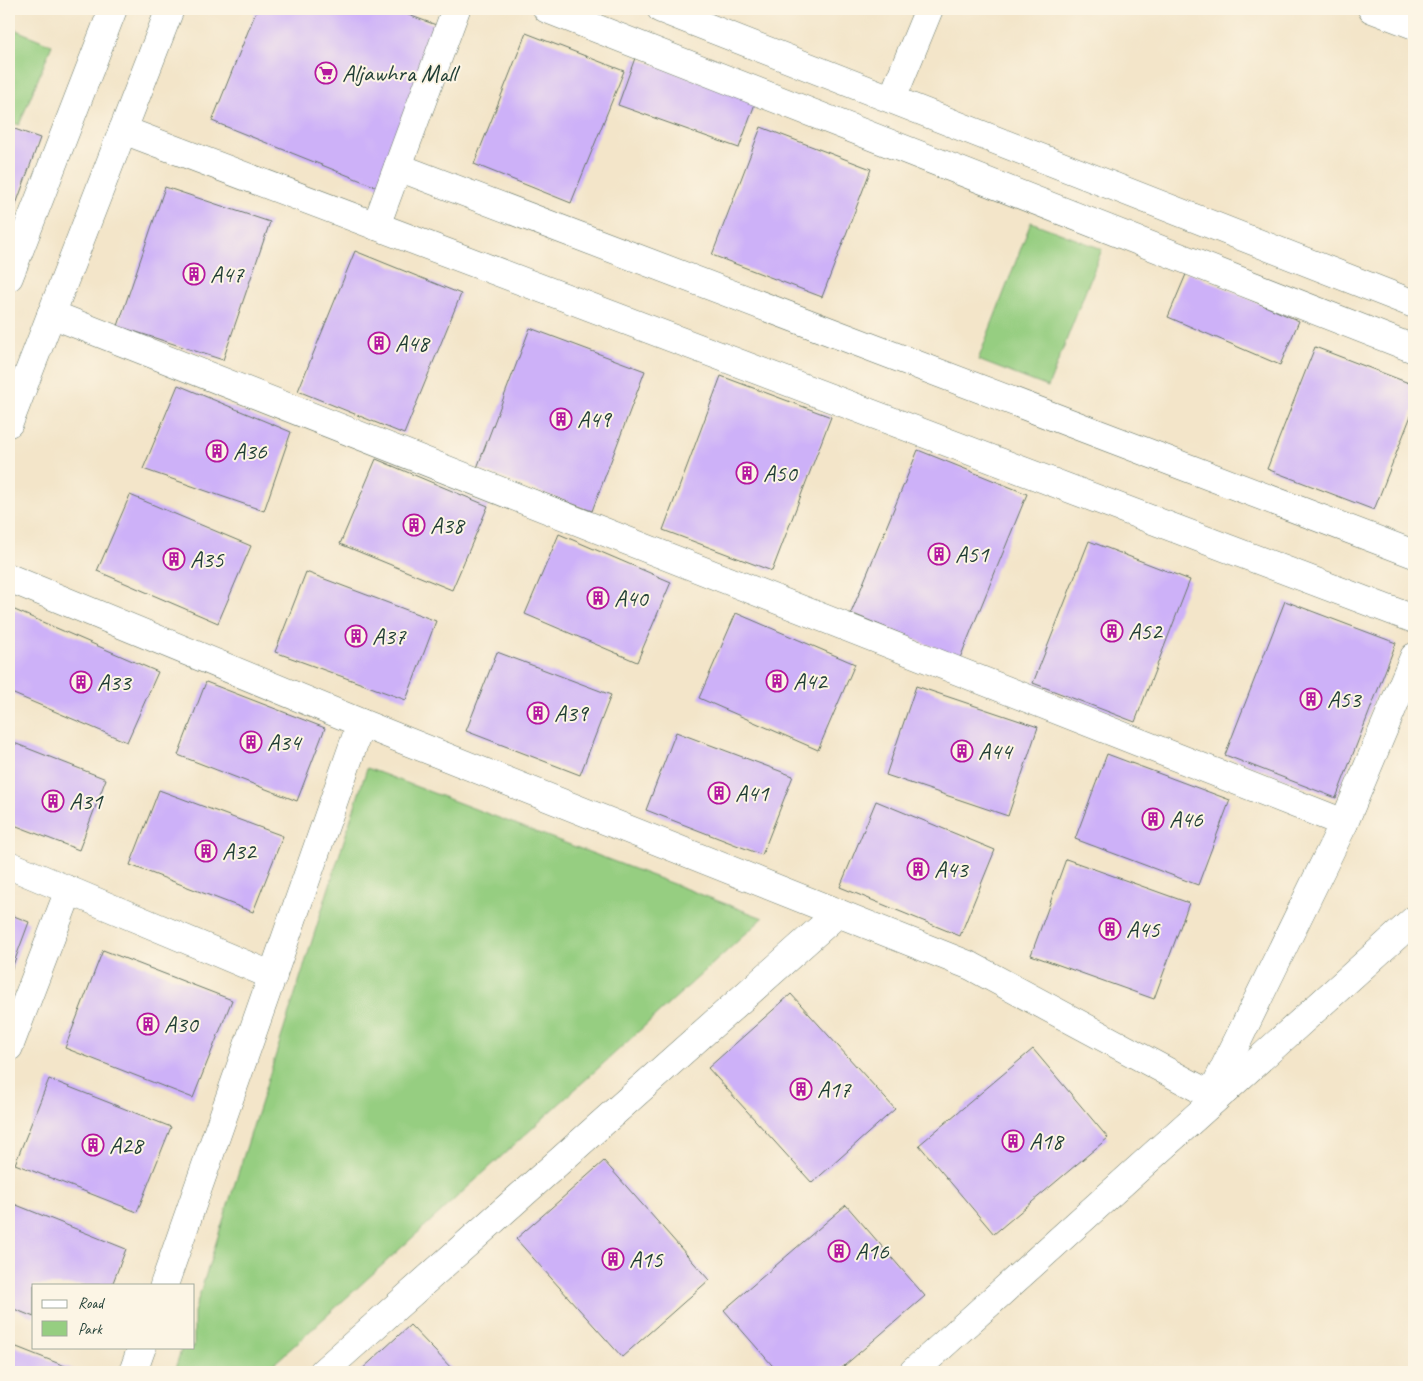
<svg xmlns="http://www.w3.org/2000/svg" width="1423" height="1381" viewBox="0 0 1423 1381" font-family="Caveat,sans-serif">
	<rect width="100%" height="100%" fill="#fcf5e5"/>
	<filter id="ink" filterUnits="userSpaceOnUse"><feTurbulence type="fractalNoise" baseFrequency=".02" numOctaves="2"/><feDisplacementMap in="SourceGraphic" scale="10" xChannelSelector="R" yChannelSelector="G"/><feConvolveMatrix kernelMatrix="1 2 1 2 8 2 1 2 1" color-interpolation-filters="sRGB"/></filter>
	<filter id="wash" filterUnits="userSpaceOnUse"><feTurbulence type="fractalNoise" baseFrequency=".0096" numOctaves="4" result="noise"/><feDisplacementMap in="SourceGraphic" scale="20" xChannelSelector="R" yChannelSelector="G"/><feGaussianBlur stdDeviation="1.12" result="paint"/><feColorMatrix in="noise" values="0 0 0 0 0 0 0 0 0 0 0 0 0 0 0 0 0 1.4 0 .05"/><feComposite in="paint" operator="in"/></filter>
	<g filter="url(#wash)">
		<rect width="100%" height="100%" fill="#f3e5c9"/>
		<!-- green -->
		<g fill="#96ce81" stroke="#5a865a">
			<path d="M9,27L52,45L19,125L9,121Z"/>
			<path d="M1031,222L1102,249L1048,387L978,360Z"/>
			<path d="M367,768L763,918L265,1372H174L182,1347H194V1312Z"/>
		</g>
		<g id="blocks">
			<!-- building -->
			<g fill="#cdb1f8">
				<path d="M257,9H392L439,26L379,188L212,121Z"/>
				<path d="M526,33L624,71L571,203L474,164Z"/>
				<path d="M635,58L756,101L739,148L618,105Z"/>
				<path d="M9,127L40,138L9,224Z"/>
				<path d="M761,127L871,169L822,297L712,255Z"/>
				<path d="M165,187L270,222L223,360L118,326Z"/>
				<path d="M355,251L461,294L404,434L298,391Z"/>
				<path d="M1187,272L1299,321L1280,365L1168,317Z"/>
				<path d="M530,328L645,371L592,511L477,468Z"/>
				<path d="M1315,347L1414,385V408L1374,510L1267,469Z"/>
				<path d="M721,376L831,417L772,571L663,530Z"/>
				<path d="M178,385L291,432L264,511L143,469Z"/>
				<path d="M918,450L1027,494L960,658L851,613Z"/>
				<path d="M376,459L488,506L452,590L340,544Z"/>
				<path d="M130,495L251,546L218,623L97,571Z"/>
				<path d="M559,534L671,582L637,662L525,614Z"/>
				<path d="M1089,541L1190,580L1135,722L1033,683Z"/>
				<path d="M306,572L436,621L406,700L275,652Z"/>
				<path d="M1285,601L1396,643L1336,798L1225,755Z"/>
				<path d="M10,608L158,672L127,742L9,692Z"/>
				<path d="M736,613L855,664L818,750L699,698Z"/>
				<path d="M497,652L611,695L580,775L466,731Z"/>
				<path d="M206,682L325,728L297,801L178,755Z"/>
				<path d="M916,686L1038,727L1008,816L886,775Z"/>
				<path d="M676,732L793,776L762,855L646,810Z"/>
				<path d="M9,741L106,779L79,850L9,823Z"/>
				<path d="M1107,754L1230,800L1198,885L1075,839Z"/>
				<path d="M159,790L283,836L253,912L130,865Z"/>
				<path d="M876,801L995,850L960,936L840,887Z"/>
				<path d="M1066,859L1189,903L1154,999L1031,955Z"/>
				<path d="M9,914L29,922L9,976Z"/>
				<path d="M103,950L232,1000L193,1098L65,1048Z"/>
				<path d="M791,994L895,1109L812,1183L708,1068Z"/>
				<path d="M1033,1049L1108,1138L994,1234L919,1145Z"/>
				<path d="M49,1079L171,1127L137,1212L15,1164Z"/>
				<path d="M604,1161L709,1280L622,1357L516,1239Z"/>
				<path d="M9,1202L126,1249L112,1285H34V1317L9,1307Z"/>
				<path d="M846,1205L925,1296L837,1372H778L724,1310Z"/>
				<path d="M410,1325L455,1372H359Z"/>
				<path d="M9,1344L75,1370L74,1372H9Z"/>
			</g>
		</g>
	</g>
	<g filter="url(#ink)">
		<use href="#blocks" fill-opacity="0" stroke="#697868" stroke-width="1"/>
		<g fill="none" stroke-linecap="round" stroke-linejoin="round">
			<!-- minor casing -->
			<g stroke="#697868" stroke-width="29">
				<g id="minor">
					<path d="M547,9L1414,349"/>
					<path d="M661,9L1414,304"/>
					<path d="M1372,9L1414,25"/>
					<path d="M892,99L929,9"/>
					<path d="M123,130L1414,619"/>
					<path d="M398,167L1414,554"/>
					<path d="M376,226L456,9"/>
					<path d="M9,277L113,9"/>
					<path d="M51,314L1344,823"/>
					<path d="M9,423L170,9"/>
					<path d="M9,578L361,723L971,966L1211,1095L1226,1090"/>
					<path d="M9,865L273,976"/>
					<path d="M9,1047L69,890"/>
					<path d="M1211,1095L1344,823L1414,657"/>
					<path d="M164,1285L361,723"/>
					<path d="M133,1372L142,1347"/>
					<path d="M323,1372L838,913"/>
					<path d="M913,1372L1414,920"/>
				</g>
			</g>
			<!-- minor -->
			<use href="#minor" stroke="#fff" stroke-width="28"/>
		</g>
	</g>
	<!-- icons -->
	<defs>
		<g id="supermarket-ring" transform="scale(1.125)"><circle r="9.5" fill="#fcf5e5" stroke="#b5179e" stroke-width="1.5"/><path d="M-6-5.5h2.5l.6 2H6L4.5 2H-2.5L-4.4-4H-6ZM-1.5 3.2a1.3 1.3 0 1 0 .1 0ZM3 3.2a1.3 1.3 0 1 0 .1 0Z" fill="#b5179e"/></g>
		<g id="building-ring" transform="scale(1.125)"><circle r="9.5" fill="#fcf5e5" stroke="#b5179e" stroke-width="1.5"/><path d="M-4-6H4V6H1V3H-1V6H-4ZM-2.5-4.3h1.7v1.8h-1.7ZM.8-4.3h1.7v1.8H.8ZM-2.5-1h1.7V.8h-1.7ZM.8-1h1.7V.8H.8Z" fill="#b5179e"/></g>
	</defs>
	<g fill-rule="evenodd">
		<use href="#supermarket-ring" x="326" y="73"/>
		<use href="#building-ring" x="194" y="274"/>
		<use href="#building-ring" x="379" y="343"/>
		<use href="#building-ring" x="561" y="419"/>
		<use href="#building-ring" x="217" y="451"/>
		<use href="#building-ring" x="747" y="473"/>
		<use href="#building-ring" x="414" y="525"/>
		<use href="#building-ring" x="939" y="554"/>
		<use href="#building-ring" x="174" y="559"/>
		<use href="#building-ring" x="598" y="598"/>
		<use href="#building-ring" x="1112" y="631"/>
		<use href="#building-ring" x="356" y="636"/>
		<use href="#building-ring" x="777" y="681"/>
		<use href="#building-ring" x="81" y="682"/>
		<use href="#building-ring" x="1311" y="699"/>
		<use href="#building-ring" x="538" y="713"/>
		<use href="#building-ring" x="251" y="742"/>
		<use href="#building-ring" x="962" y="751"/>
		<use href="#building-ring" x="719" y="793"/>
		<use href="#building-ring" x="53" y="801"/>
		<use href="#building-ring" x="1153" y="819"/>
		<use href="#building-ring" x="206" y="851"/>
		<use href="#building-ring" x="918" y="869"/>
		<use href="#building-ring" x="1110" y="929"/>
		<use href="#building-ring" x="148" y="1024"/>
		<use href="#building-ring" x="801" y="1089"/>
		<use href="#building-ring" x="1013" y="1141"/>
		<use href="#building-ring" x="93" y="1145"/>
		<use href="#building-ring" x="839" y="1251"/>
		<use href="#building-ring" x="613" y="1259"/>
	</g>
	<g text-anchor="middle" stroke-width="4" stroke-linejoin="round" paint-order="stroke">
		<!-- poi labels -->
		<g font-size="24" fill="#1f3d34" stroke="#fcf5e5" text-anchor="start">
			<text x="342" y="81">Aljawhra Mall</text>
			<text x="210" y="282">A47</text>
			<text x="395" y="351">A48</text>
			<text x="577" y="427">A49</text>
			<text x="233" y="459">A36</text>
			<text x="763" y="481">A50</text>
			<text x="430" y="533">A38</text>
			<text x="955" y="562">A51</text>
			<text x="190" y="567">A35</text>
			<text x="614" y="606">A40</text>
			<text x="1128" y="639">A52</text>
			<text x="372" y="644">A37</text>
			<text x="793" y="689">A42</text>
			<text x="97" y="690">A33</text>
			<text x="1327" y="707">A53</text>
			<text x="554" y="721">A39</text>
			<text x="267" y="750">A34</text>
			<text x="978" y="759">A44</text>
			<text x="735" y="801">A41</text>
			<text x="69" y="809">A31</text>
			<text x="1169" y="827">A46</text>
			<text x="222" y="859">A32</text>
			<text x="934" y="877">A43</text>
			<text x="1126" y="937">A45</text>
			<text x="164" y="1032">A30</text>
			<text x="817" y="1097">A17</text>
			<text x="1029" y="1149">A18</text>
			<text x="109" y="1153">A28</text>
			<text x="855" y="1259">A16</text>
			<text x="629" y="1267">A15</text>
		</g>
	</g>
	<!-- margin -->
	<rect width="1423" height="1381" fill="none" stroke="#fcf5e5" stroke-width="30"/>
	<!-- legend -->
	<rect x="32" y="1284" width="162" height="65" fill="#fcf5e5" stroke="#a4ab9e"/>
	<rect x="42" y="1300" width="25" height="8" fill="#ffffff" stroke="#a4ab9e"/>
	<text x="78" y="1308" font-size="15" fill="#1f3d34">Road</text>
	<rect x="42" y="1321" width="25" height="15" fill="#96ce81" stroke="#a4ab9e"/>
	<text x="78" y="1334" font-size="15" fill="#1f3d34">Park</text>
</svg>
